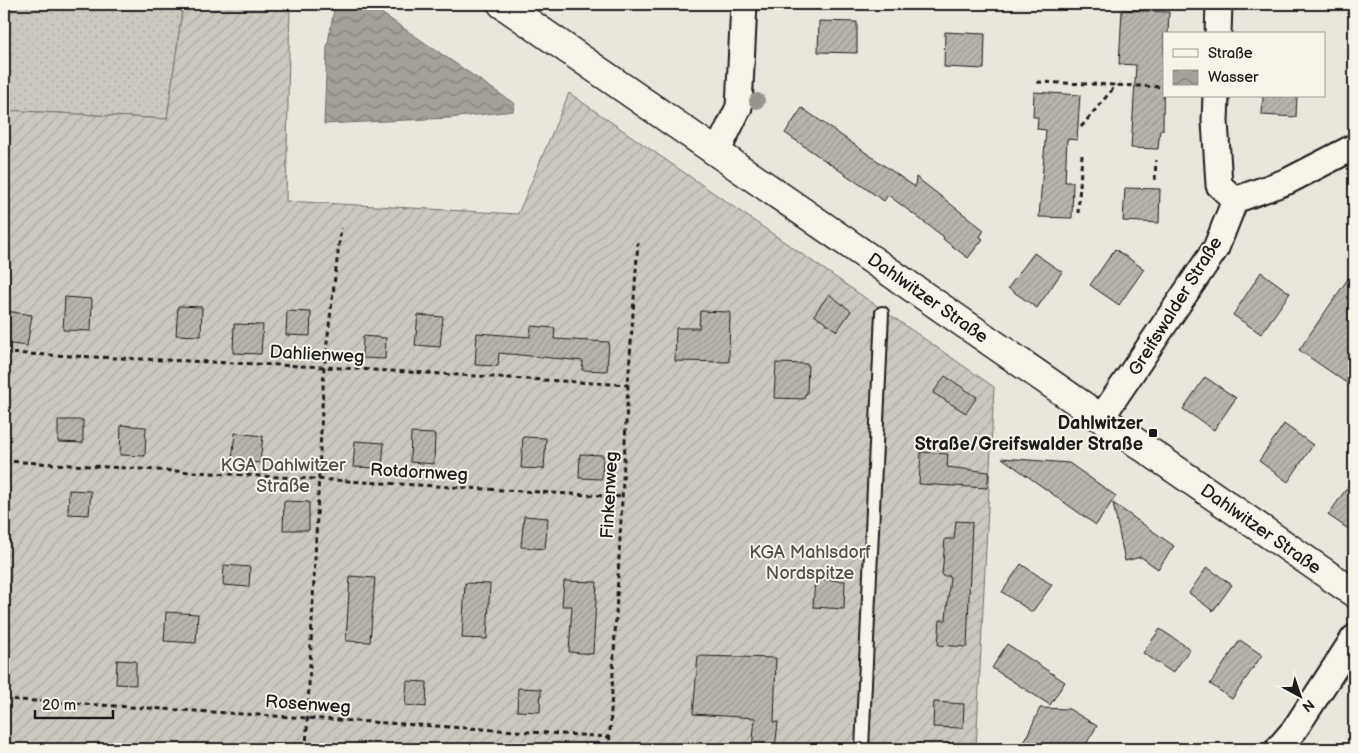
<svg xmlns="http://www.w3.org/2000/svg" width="1358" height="753" viewBox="0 0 1358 753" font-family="'Balsamiq Sans',sans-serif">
	<defs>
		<pattern id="grass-dots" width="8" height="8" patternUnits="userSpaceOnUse" patternTransform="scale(1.25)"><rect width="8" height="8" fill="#ccc8c0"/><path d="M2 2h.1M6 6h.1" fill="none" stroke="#afaba4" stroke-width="1.8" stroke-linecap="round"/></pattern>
		<pattern id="garden-furrows" width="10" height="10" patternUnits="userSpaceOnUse" patternTransform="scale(1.25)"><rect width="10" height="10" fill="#ccc8c0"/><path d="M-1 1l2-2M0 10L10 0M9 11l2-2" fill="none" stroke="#afaba4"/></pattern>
		<pattern id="water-waves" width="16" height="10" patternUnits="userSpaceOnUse" patternTransform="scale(1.25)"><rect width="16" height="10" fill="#a3a19a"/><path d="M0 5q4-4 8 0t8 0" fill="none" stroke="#84827d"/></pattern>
		<pattern id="building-hatch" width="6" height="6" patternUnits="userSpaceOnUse" patternTransform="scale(1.25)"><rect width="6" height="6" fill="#b6b4ac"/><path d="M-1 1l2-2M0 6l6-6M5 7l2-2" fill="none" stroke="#9c9a93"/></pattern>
	</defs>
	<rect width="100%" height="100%" fill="#eae6dc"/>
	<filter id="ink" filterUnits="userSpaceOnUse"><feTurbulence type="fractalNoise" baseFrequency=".02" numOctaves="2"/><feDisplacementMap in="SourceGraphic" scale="10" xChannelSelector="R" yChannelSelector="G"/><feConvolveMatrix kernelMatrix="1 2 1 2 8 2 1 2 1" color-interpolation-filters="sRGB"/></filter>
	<g filter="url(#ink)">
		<!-- grass -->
		<path fill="url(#grass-dots)" stroke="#74726e" d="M4,4H183L167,119L4,110Z"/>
		<!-- garden -->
		<path fill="url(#garden-furrows)" stroke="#74726e" d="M183,4H290L286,201L518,214L569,93L994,387L976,749H4V110L167,119Z"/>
		<!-- water -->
		<path fill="url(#water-waves)" stroke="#6d6c68" d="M335,4H368L515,104L513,111L449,118L324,124L327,48Z"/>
		<!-- building -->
		<g fill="url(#building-hatch)" stroke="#1c1c1c">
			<path d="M1122,10L1169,12L1168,34H1164L1163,130H1160L1158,149L1131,148L1136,65L1119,64Z"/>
			<path d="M819,21L857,22V53L818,52Z"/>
			<path d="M945,32L985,34L984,69L944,67Z"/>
			<path d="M1034,92L1080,95L1077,140L1067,139L1065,182H1073L1072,218L1039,217L1046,130L1037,129L1038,117H1033Z"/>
			<path d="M1263,96H1297L1296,117L1262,115Z"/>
			<path d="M802,108L915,187L916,177L984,230L980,237L983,239L968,258L943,239L944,237L888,195L884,201L785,133Z"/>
			<path d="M1125,188L1160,189L1159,223L1123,221Z"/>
			<path d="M1115,249L1144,269L1119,305L1090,285Z"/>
			<path d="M1034,253L1062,272L1037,308L1008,288Z"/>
			<path d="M1354,270V388L1299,350Z"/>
			<path d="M1261,272L1290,293L1261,334L1233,315Z"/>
			<path d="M829,294L851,311L837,331L814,315Z"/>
			<path d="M65,297L92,299L91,331L63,330Z"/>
			<path d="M178,306L202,307L201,336L176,335Z"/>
			<path d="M6,311L32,315L27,346L4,343Z"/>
			<path d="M287,311L311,312L310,336L286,335Z"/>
			<path d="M700,311L730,312L729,362L675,361L676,328H699Z"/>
			<path d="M418,315L443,317L440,347L415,345Z"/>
			<path d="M234,324L263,325L261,354L233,353Z"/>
			<path d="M531,326L555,328L554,339L609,342L607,371L582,370L583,361L499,353L498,366L475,365L477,333L530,337Z"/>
			<path d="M363,336L386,338L385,359L362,358Z"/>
			<path d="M776,363L808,364L807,394H805L804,399L774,398Z"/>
			<path d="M945,376L977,397L966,413L933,393Z"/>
			<path d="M1205,377L1236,398L1214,430L1183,409Z"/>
			<path d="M58,420H83V443L58,442Z"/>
			<path d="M1284,424L1313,445L1288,482L1259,461Z"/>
			<path d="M121,425L146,427L145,456L120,455Z"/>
			<path d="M235,433L263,436L260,463L232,460Z"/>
			<path d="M411,433L435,434L434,464L410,462Z"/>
			<path d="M523,437L546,438L544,469L521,468Z"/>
			<path d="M355,441L384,443L382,468L353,467Z"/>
			<path d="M921,452L948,454L947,467L989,472L987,488L919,484Z"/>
			<path d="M580,454L603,455L602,479L579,478Z"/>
			<path d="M1002,458L1069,463L1116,496L1096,525Z"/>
			<path d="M1354,478V533L1328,515Z"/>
			<path d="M69,490L91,491L89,515L68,514Z"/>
			<path d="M284,501L309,502V530H283Z"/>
			<path d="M1113,503L1174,546L1158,569L1141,557L1125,561Z"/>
			<path d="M524,516L548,518L545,549L521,547Z"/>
			<path d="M956,521L972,522L967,647L938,645L940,620H946L950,576H942L945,539H954Z"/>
			<path d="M1021,564L1052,585L1032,612L1002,592Z"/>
			<path d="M224,565L250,567L249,587L223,585Z"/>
			<path d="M1207,567L1232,585L1213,611L1189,593Z"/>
			<path d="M350,576L375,578L370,642L346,641Z"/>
			<path d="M815,579L845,581L844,609L813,607Z"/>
			<path d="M564,581L597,582L593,654L569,652L572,606H562Z"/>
			<path d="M465,583L490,584L487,639L462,638Z"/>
			<path d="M166,612L198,614L196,643L164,641Z"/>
			<path d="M1160,629L1190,649L1173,673L1143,653Z"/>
			<path d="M1240,640L1262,655L1232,699L1210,684Z"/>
			<path d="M1007,644L1065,682L1050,705L992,668Z"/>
			<path d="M698,656L776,658L774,722H778L775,749H752L755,718L693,714Z"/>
			<path d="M117,660L136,661V685L116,684Z"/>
			<path d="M407,681L427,682L426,707L405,705Z"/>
			<path d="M518,688L541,689L540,712L517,711Z"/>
			<path d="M934,702L964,704L963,728L933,727Z"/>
			<path d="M1040,708L1069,709L1097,726L1083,749H1021Z"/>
		</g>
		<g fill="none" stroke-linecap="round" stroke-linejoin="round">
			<!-- service casing -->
			<g stroke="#1c1c1c" stroke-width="16">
				<path id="service" d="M862,749L882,313"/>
			</g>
			<!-- minor casing -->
			<g stroke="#1c1c1c" stroke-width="29">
				<g id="minor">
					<path d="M1218,34L1219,4"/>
					<path d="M1216,96L1215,121L1219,185L1235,200"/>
					<path d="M717,152L739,107L744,4"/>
					<path d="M1101,418L1216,248L1235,200L1288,181L1354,147"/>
					<path d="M1278,749L1295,729L1354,638"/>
				</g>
			</g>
			<!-- secondary casing -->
			<g stroke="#1c1c1c" stroke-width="31">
				<path id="secondary" d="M502,4L1354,593"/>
			</g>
			<!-- path -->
			<g stroke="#1c1c1c" stroke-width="3" stroke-dasharray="5 4" stroke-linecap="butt">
				<path d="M1037,82L1164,87"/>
				<path d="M1081,127L1116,85"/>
				<path d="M1155,180L1156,160"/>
				<path d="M1078,213L1082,155"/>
				<path d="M4,353L324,367L628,385"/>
				<path d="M4,461L623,497"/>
				<path d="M4,699L610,737"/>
				<path d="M306,749L324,367L341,228"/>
				<path d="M609,749L628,385L638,242"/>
			</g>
			<!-- service -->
			<use href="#service" stroke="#f7f3e8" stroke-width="12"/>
			<!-- minor -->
			<use href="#minor" stroke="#f7f3e8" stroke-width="25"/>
			<!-- secondary -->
			<use href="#secondary" stroke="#f7f3e8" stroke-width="28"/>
		</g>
		<!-- trees -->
		<circle fill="#96948d" cx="757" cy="101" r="8"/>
	</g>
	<!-- markers -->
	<rect fill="#1c1c1c" stroke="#f7f3e8" stroke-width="2" x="1148" y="428" width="10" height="10" rx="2.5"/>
	<g text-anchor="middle" stroke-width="4" stroke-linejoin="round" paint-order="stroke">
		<!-- street labels -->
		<g font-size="18" fill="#1c1c1c" stroke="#f7f3e8">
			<text transform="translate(928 298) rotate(35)" y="6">Dahlwitzer Straße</text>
			<text transform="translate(1175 306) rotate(-58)" y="6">Greifswalder Straße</text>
			<text transform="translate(317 354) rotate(3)" y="6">Dahlienweg</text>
			<text transform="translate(419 472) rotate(3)" y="6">Rotdornweg</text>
			<text transform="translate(609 495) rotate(-87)" y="6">Finkenweg</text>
			<text transform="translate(1261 529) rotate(35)" y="6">Dahlwitzer Straße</text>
			<text transform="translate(308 704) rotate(4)" y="6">Rosenweg</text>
		</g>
		<!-- poi labels -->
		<g font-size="18" font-weight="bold" fill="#1c1c1c" stroke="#f7f3e8" text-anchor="end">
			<text x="1143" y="429">Dahlwitzer<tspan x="1143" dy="21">Straße/Greifswalder Straße</tspan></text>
		</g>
		<!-- park labels -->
		<g font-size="18" fill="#51504d" stroke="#f7f3e8">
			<text x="283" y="471">KGA Dahlwitzer<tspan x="283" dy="21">Straße</tspan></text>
			<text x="810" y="558">KGA Mahlsdorf<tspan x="810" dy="21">Nordspitze</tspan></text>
		</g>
	</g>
	<!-- margin -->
	<rect width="1358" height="753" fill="none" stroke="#f7f3e8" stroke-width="20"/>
	<rect x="10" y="10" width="1338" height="733" fill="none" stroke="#1c1c1c" stroke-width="2" filter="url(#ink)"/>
	<!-- legend -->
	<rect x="1163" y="32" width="162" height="65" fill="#f7f3e8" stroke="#9f9d96"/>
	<rect x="1173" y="49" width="25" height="8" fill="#f7f3e8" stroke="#9f9d96"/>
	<text x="1208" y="58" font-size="15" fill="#1c1c1c">Straße</text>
	<rect x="1173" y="70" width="25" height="15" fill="url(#water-waves)" stroke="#9f9d96"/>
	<text x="1208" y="82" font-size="15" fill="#1c1c1c">Wasser</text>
	<!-- north arrow -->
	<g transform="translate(1300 696) rotate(140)" stroke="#f7f3e8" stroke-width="4" paint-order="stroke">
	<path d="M0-4L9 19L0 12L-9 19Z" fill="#1c1c1c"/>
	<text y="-8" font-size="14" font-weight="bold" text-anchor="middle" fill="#1c1c1c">N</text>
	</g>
	<!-- scale -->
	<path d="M35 710v8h78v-8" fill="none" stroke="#1c1c1c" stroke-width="2.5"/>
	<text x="42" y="710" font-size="15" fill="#1c1c1c" stroke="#f7f3e8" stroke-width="4" paint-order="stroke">20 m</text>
</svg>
